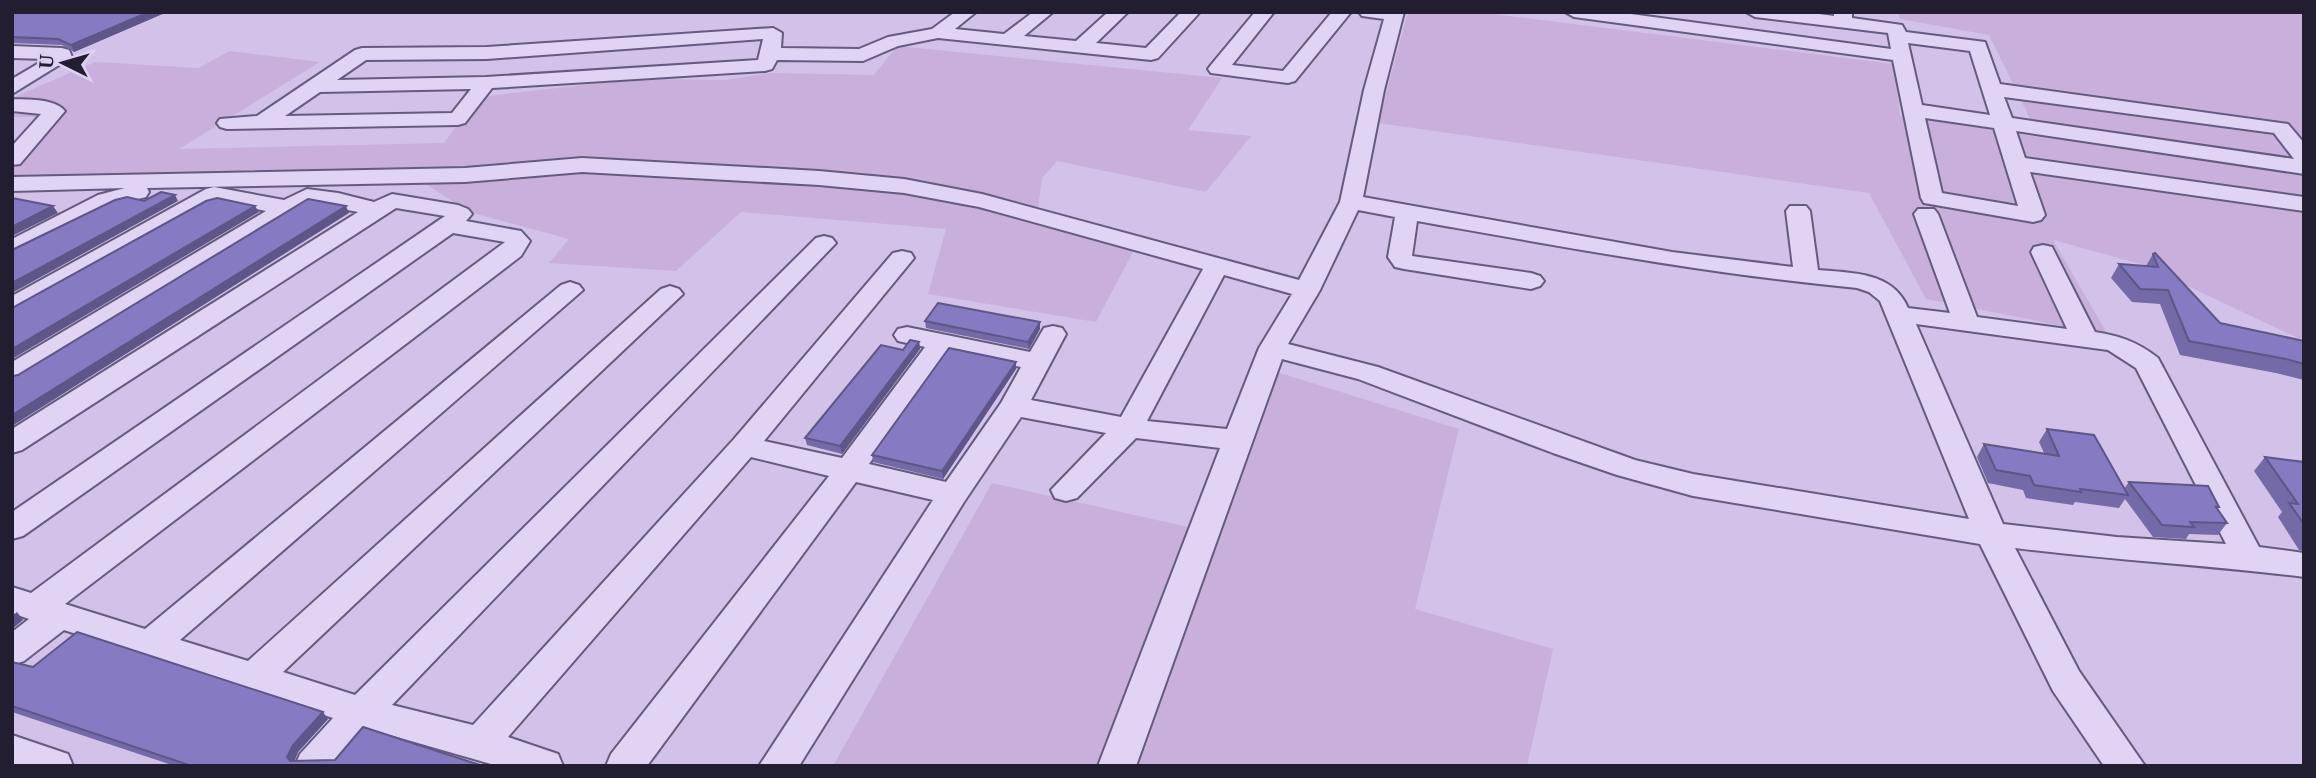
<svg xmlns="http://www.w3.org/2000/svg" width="2316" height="778" viewBox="0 0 2316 778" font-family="'Noto Serif',serif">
	<rect width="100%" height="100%" fill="#d2c1e8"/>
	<!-- farmland -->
	<g fill="#c9b0dc">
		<path d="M1408,12H1477L1894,64L1900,116L2039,137L1989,35L1900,19L1898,12H2304V341L2141,264L2053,240L2108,335L1926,299L1869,193L1378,123Z"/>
		<path d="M897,46L1222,78L1188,130L1251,136L1206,192L1057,161L1042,178L1037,215L1136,246L1096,322L928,294L946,229L741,212L676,271L549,263L569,239L469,212L426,184L12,185V150L40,125L34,117H12V98L95,62L198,68L230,51L320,62L179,149L444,143L478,97L637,79L726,80L771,73L874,75Z"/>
		<path d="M1277,372L1459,429L1415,609L1553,649L1527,766H833L992,483L1210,532Z"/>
	</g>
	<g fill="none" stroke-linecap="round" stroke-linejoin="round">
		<!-- minor casing -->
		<g stroke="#645b7f" stroke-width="4">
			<g id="minor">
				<path d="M955,12H976L955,29L1004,34L1033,12H1053L1024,36L1076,41L1108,12H1128L1096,43L1146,48L1181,12H1200L1158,58L1151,60L938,38L898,46L863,61L777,60L772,69L765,71L492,88L465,123L458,125L227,129L220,127L217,123L220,119L257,116L355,50L362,48L487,47L773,28L782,33L781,48L859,49L888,37L932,29ZM763,39L758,60L486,77L337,80L366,60L487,59ZM471,89L452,113L285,116L320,92Z"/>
				<path d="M1255,12H1274L1232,65L1283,71L1332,12H1351L1295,81L1288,83L1211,73L1208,69L1211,65Z"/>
				<path d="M1359,12H1404L1384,90L1363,197L1672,252L1793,267L1786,211L1790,206H1806L1810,211L1818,270C1853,273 1893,272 1908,308L1950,313L1914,214L1918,209H1934L1938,214L1977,317L2067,329L2031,252L2034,247L2043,245L2052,247L2095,332C2120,336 2138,342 2158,358L2259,547L2304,553V577C2208,565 2111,560 2015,548L2079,671L2145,766H2104L2053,691L1980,544L1693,496L1617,475L1553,453L1358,379L1282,359L1136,766H1098L1220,448L1136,438L1077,498L1066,501L1055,498L1051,490L1106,433L1021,417L964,502L799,766H759L933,500L856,482L647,766H606L611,754L829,476L751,457L508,737L558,754L563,766H498L369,729L338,766H295L300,754L333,718L64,630L24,661L12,665V632L29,619L12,613V587L31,593L505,242L453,233L23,536L12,539V512L445,216L396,208L22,450L12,453V429L358,212L311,203L22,380L12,382V362L266,211L217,201L21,312L12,315V296L206,189L214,187L284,200L307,189L338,193L374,202L392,194L458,205L468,209L472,214L466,221L521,231L530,241L521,256L65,604L145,629L561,285L570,282L579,285L583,290L180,640L248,661L661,289L670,286L679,289L683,294L283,672L355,695L816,238L824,236L832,238L836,243L392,705L473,725L734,439L893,253L902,251L911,253L914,258L764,441L842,458L925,347L898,341L894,335L898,329L907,327L1030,352L1044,328L1053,326L1062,328L1066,334L1031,400L1121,417L1203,269L979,207L904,193L819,185L582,172L465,182L147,188L149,192L146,197L114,205L12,256V239L98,195L125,188L12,191V177L465,168L582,158L819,171L904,179L982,194L1299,280L1340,202L1364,90L1384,19L1362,16ZM1358,210L1395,217L1388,257L1395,267L1404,269L1531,289L1540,286L1544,281L1540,276L1531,273L1412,256L1417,221C1564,247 1709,274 1857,288L1869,292L1880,301L1969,519L1693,474L1635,460L1378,367L1288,344L1320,290ZM1224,275L1292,294L1259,348L1227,429L1147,421ZM1916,324L2108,350L2136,368L2226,544L2117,537L2003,524ZM949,352L1021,367L1001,403L946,482L869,464Z"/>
				<path d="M1565,12H1616L1891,49L1888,33L1755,17L1746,12H1805L1834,16V12H1852V18L1902,25L1906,32L1985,42L2000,84L2288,124L2304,143V174L2016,131L2025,158L2304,197V211L2030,172L2045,215L2041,220L2033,222L1924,203L1921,198L1893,60L1574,17ZM1908,43L1970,51L1990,115L1922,105ZM2004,97L2274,133L2294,159L2012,118ZM1925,118L1994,128L2018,206L1942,193Z"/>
				<path d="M12,46L62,48L69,50L72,57L12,94V79L46,59L12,58Z"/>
				<path d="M12,99C28,100 54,98 65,111L20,164L12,165V146L41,114L12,111Z"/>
				<path d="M12,735L68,754L73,766H12Z"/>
			</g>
		</g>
		<!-- minor -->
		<use href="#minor" fill="#e1d3f4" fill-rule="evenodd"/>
	</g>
	<!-- wall -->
	<g fill="#736aa7">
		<path d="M12,12H167L74,52L62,45L12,43Z"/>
		<path d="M2153,254L2220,323L2304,341V380L2276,373L2180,355L2160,304L2132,302L2111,278L2119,264L2146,266Z"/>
		<path d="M925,321L1040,329L1029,349L926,328Z"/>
		<path d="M919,342L920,349L842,454L807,445L805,438L903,350Z"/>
		<path d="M1016,369L943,479L873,462L872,455Z"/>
		<path d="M2047,429L2124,489L2129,482L2219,507L2217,509L2227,523L2218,535L2189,534L2186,539L2153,537L2125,499L2119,508L2075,502L2073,505L2026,498L2023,490L1988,483L1977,457L1984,444L2044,453L2039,442Z"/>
		<path d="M2265,457L2304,462V551L2299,550L2278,517L2282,512L2254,471Z"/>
		<path d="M12,662L33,667L328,719L298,752L294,761L483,766H175L12,712Z"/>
	</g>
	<!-- shaded-wall -->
	<g fill="#5e5688">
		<path d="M149,12H167L74,52L71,45Z"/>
		<path d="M175,195L178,201L12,293V283Z"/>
		<path d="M53,206L58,213L12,236V227Z"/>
		<path d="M255,206L259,212L12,359V349Z"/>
		<path d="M346,206L349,213L12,426V415Z"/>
		<path d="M1040,322V329L1029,349L1028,342Z"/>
		<path d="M919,342L920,349L842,454L840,446Z"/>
		<path d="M1016,362V369L943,479L942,471Z"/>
		<path d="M17,612L23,620L12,629V616Z"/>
		<path d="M323,712L328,719L298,752L293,765L287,757L293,745Z"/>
	</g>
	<!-- building -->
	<g fill="#867bc2" stroke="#5e5688" stroke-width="2">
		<path d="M12,12H149L71,45L58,39L12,37Z"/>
		<path d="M161,192L175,195L12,283V250L115,200L127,197L144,201Z"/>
		<path d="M12,198L53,206L12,227Z"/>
		<path d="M217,198L255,206L12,349V308L206,201Z"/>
		<path d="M308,199L346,206L12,415V376L18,375Z"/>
		<path d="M2155,253L2220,323L2304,341V364L2286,359L2189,341L2168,290L2140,289L2119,264L2158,267L2153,254Z"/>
		<path d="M938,303L1040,322L1028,342L925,321Z"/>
		<path d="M910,340L919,342L840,446L805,438L881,345L903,350Z"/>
		<path d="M949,348L1016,362L942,471L872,455Z"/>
		<path d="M2047,429L2094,435L2128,495L2080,489L2081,492L2034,485L2030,476L1996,470L1984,444L2059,456Z"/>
		<path d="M2265,457L2304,462V524L2289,503L2298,504Z"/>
		<path d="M2129,482L2208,486L2219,507H2216L2227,523L2190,522L2194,527L2162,525Z"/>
		<path d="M77,632L323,712L293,745L287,757L290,761L335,760L363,727L483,766H192L12,706V662L33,667Z"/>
	</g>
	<!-- border -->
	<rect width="2316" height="778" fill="none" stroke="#221d31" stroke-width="28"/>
	<!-- north arrow -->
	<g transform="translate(63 63) rotate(275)" stroke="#ded0f0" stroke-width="5" paint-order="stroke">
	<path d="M0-5L12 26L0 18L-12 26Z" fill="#221d31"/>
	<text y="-10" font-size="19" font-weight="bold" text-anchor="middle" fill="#221d31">U</text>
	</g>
</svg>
